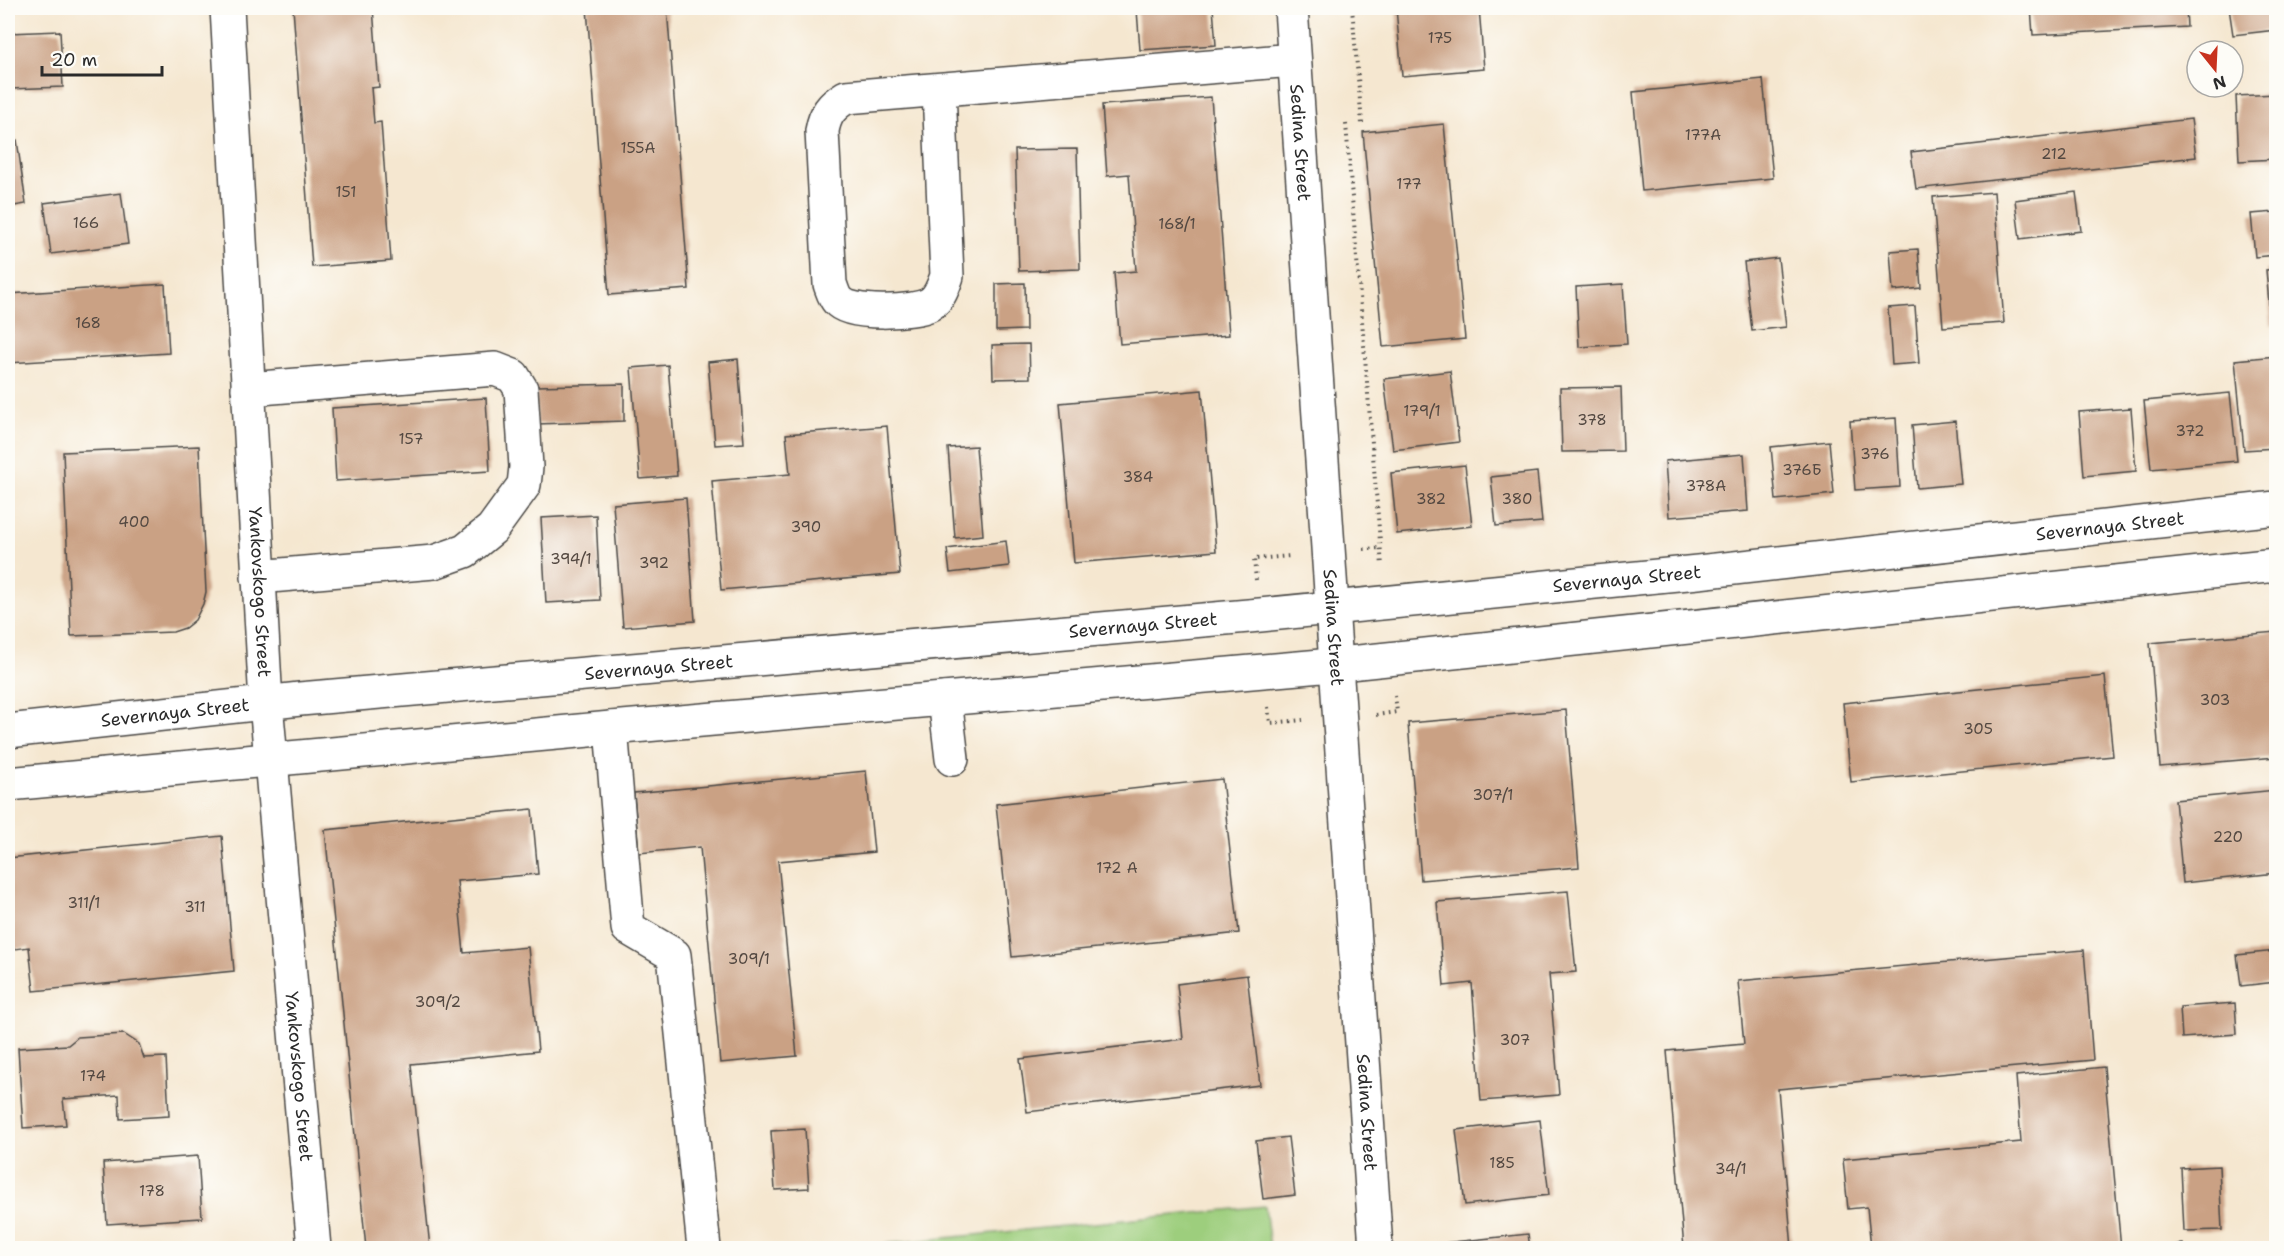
<svg xmlns="http://www.w3.org/2000/svg" width="2284" height="1256" viewBox="0 0 2284 1256" font-family="'Shantell Sans',sans-serif">
	<rect width="100%" height="100%" fill="#fdfcf7"/>
	<filter id="ink" filterUnits="userSpaceOnUse"><feTurbulence type="fractalNoise" baseFrequency=".0167" numOctaves="2"/><feDisplacementMap in="SourceGraphic" scale="12" xChannelSelector="R" yChannelSelector="G"/><feConvolveMatrix kernelMatrix="1 2 1 2 8 2 1 2 1" color-interpolation-filters="sRGB"/></filter>
	<filter id="wash" filterUnits="userSpaceOnUse"><feTurbulence type="fractalNoise" baseFrequency=".008" numOctaves="4" result="noise"/><feDisplacementMap in="SourceGraphic" scale="24" xChannelSelector="R" yChannelSelector="G"/><feGaussianBlur stdDeviation="1.35" result="paint"/><feColorMatrix in="noise" values="0 0 0 0 0 0 0 0 0 0 0 0 0 0 0 0 0 1.4 0 .05"/><feComposite in="paint" operator="in"/></filter>
	<g filter="url(#wash)">
		<rect width="100%" height="100%" fill="#f5e7d0"/>
		<!-- green -->
		<path fill="#9dce7d" stroke="#647c54" stroke-width="1.5" d="M1265,1206L1270,1248H844Z"/>
		<g id="blocks">
			<!-- building -->
			<g fill="#caa184">
				<path d="M293,8H373L379,87L371,88L374,123L381,122L391,261L312,267Z"/>
				<path d="M587,8H667L689,289L609,295Z"/>
				<path d="M1172,8H1213L1216,45L1140,50L1137,10Z"/>
				<path d="M1396,8H1479L1484,69L1402,76Z"/>
				<path d="M1917,8H1976V9L1918,14Z"/>
				<path d="M2031,8H2186L2187,27L2033,35Z"/>
				<path d="M2229,8H2276V30L2233,35Z"/>
				<path d="M60,31L63,87L10,89L9,33Z"/>
				<path d="M1763,79L1773,178L1642,191L1633,92Z"/>
				<path d="M2276,94V159L2239,161L2236,96Z"/>
				<path d="M1211,97L1229,335L1120,344L1114,273L1136,271L1129,174L1107,176L1102,105Z"/>
				<path d="M2191,119L2196,157L1916,189L1911,152Z"/>
				<path d="M1444,124L1465,339L1383,347L1363,132Z"/>
				<path d="M17,140L26,204L8,207V141Z"/>
				<path d="M1077,149L1080,269L1019,271L1015,150Z"/>
				<path d="M1994,192L2004,323L1943,327L1933,197Z"/>
				<path d="M2076,192L2081,231L2020,239L2015,200Z"/>
				<path d="M121,193L128,244L51,254L44,203Z"/>
				<path d="M2276,212V255L2255,257L2251,214Z"/>
				<path d="M1918,249L1921,288L1893,291L1890,251Z"/>
				<path d="M1778,258L1786,327L1752,331L1744,262Z"/>
				<path d="M2276,269V325L2271,326L2266,270Z"/>
				<path d="M1025,283L1026,330L996,331V284Z"/>
				<path d="M165,284L169,353L8,363V294Z"/>
				<path d="M1623,284L1627,344L1579,347L1576,287Z"/>
				<path d="M1915,306L1919,363L1892,365L1888,308Z"/>
				<path d="M1029,344L1030,378L993,379L992,345Z"/>
				<path d="M2276,356V448L2244,450L2235,360Z"/>
				<path d="M738,359L744,443L715,445L708,362Z"/>
				<path d="M668,365L677,476L640,479L631,368Z"/>
				<path d="M1450,371L1459,442L1393,450L1384,379Z"/>
				<path d="M624,384V421L537,424L536,386Z"/>
				<path d="M1621,387L1623,451L1562,452L1560,388Z"/>
				<path d="M1202,390L1216,551L1074,563L1060,403Z"/>
				<path d="M2230,393L2237,461L2151,469L2144,401Z"/>
				<path d="M486,398L490,471L336,481L332,408Z"/>
				<path d="M2131,408L2136,471L2084,476L2079,412Z"/>
				<path d="M1896,418L1900,487L1855,490L1850,421Z"/>
				<path d="M1955,421L1961,484L1917,488L1912,425Z"/>
				<path d="M887,426L900,574L721,590L712,481L790,474L786,434Z"/>
				<path d="M1829,441L1834,494L1776,500L1771,447Z"/>
				<path d="M199,446L206,592L203,604L195,620L185,628L173,632L71,636L63,452Z"/>
				<path d="M976,446L983,535L955,538L948,448Z"/>
				<path d="M1744,454L1748,511L1669,517L1665,461Z"/>
				<path d="M1465,465L1472,526L1397,534L1391,473Z"/>
				<path d="M1537,472L1542,522L1496,526L1491,477Z"/>
				<path d="M686,498L695,621L623,627L613,504Z"/>
				<path d="M596,515L600,600L546,603L541,518Z"/>
				<path d="M1006,541L1009,566L950,573L947,549Z"/>
				<path d="M2276,632V757L2160,767L2150,643Z"/>
				<path d="M2105,676L2113,756L1851,782L1843,703Z"/>
				<path d="M1566,710L1579,867L1421,880L1408,723Z"/>
				<path d="M866,771L874,852L778,861L797,1056L720,1063L700,847L639,853L634,793Z"/>
				<path d="M1222,779L1239,933L1012,957L996,804Z"/>
				<path d="M2276,790V873L2183,883L2175,800Z"/>
				<path d="M532,809L538,874L457,881L464,953L528,947L538,1051L411,1064L430,1248H366L325,830Z"/>
				<path d="M222,836L234,971L34,991L29,947L8,950V858Z"/>
				<path d="M1568,891L1576,972L1549,974L1559,1095L1481,1101L1472,983L1444,986L1437,902Z"/>
				<path d="M2084,950L2093,1060L1778,1089L1792,1248H1684L1667,1051L1744,1044L1738,981Z"/>
				<path d="M2276,951V982L2241,986L2237,955Z"/>
				<path d="M1247,975L1260,1085L1027,1112L1020,1059L1183,1039L1177,984Z"/>
				<path d="M2235,1003L2237,1034L2182,1038L2180,1007Z"/>
				<path d="M124,1034L139,1044L144,1058L166,1057L169,1116L120,1119L119,1095L63,1099L66,1125L23,1128L18,1048L68,1045L78,1037Z"/>
				<path d="M2104,1067L2121,1248H1871L1867,1207L1848,1209L1843,1159L2021,1142L2016,1076Z"/>
				<path d="M1540,1120L1549,1195L1465,1205L1456,1130Z"/>
				<path d="M805,1129L809,1188L775,1190L771,1131Z"/>
				<path d="M1288,1137L1295,1195L1263,1199L1256,1141Z"/>
				<path d="M198,1156L202,1218L107,1224L103,1163Z"/>
				<path d="M2219,1166L2222,1230L2184,1231L2181,1168Z"/>
				<path d="M1528,1234L1530,1248H1445L1444,1243Z"/>
				<path d="M2183,1244L2184,1248H2149V1247Z"/>
			</g>
		</g>
	</g>
	<g filter="url(#ink)">
		<use href="#blocks" fill-opacity="0" stroke="#494744" stroke-width="1.5"/>
		<g fill="none" stroke-linecap="round" stroke-linejoin="round">
			<!-- minor casing -->
			<g stroke="#494744" stroke-width="36">
				<g id="minor">
					<path id="s1" d="M227,8L266,703L314,1248"/>
					<path d="M939,90L947,276C943,287 940,298 930,304C915,313 849,315 838,301C834,297 832,289 830,284L822,131C825,114 831,106 846,97L1294,60"/>
					<path d="M248,389L495,369L513,376L521,389L526,467L524,485L492,529L465,551L434,562L258,577"/>
					<path d="M945,699L952,759"/>
					<path d="M611,728L628,928L674,955L704,1248"/>
				</g>
			</g>
			<!-- major casing -->
			<g stroke="#494744" stroke-width="36">
				<g id="major">
					<path id="s2" d="M1291,8L1376,1248"/>
					<path id="s3" d="M8,731L300,699L1260,615L1698,572L2276,508"/>
					<path d="M8,784L611,728L1321,666L2276,565"/>
				</g>
			</g>
			<!-- path -->
			<g stroke="#494744" stroke-width="4" stroke-dasharray="1.5 4.5" stroke-linecap="butt">
				<path d="M1352,8L1362,124"/>
				<path d="M1346,124L1382,566"/>
				<path d="M1364,549L1380,548"/>
				<path d="M1256,580L1254,559L1291,556"/>
				<path d="M1268,707L1270,723L1303,720"/>
				<path d="M1376,715L1397,712L1395,696"/>
			</g>
			<!-- minor -->
			<use href="#minor" stroke="#fff" stroke-width="33"/>
			<!-- major -->
			<use href="#major" stroke="#fff" stroke-width="33"/>
		</g>
	</g>
	<g text-anchor="middle" stroke-width="5" stroke-linejoin="round" paint-order="stroke">
		<!-- number labels -->
		<g font-size="15" fill="#534841">
			<text x="1440" y="43">175</text>
			<text x="1703" y="140">177А</text>
			<text x="638" y="153">155А</text>
			<text x="2054" y="159">212</text>
			<text x="1409" y="189">177</text>
			<text x="346" y="197">151</text>
			<text x="86" y="228">166</text>
			<text x="1177" y="229">168/1</text>
			<text x="88" y="328">168</text>
			<text x="1422" y="416">179/1</text>
			<text x="1592" y="425">378</text>
			<text x="2190" y="436">372</text>
			<text x="411" y="444">157</text>
			<text x="1875" y="459">376</text>
			<text x="1802" y="475">376Б</text>
			<text x="1138" y="482">384</text>
			<text x="1706" y="491">378А</text>
			<text x="1431" y="504">382</text>
			<text x="1517" y="504">380</text>
			<text x="134" y="527">400</text>
			<text x="806" y="532">390</text>
			<text x="571" y="564">394/1</text>
			<text x="654" y="568">392</text>
			<text x="2215" y="705">303</text>
			<text x="1978" y="734">305</text>
			<text x="1493" y="800">307/1</text>
			<text x="2228" y="842">220</text>
			<text x="1117" y="873">172 А</text>
			<text x="84" y="908">311/1</text>
			<text x="195" y="912">311</text>
			<text x="749" y="964">309/1</text>
			<text x="438" y="1007">309/2</text>
			<text x="1515" y="1045">307</text>
			<text x="93" y="1081">174</text>
			<text x="1502" y="1168">185</text>
			<text x="1731" y="1174">34/1</text>
			<text x="152" y="1196">178</text>
		</g>
		<!-- street labels -->
		<g font-size="18" fill="#2b2b2b" stroke="#fdfcf7">
			<text dy="6" stroke="none"><textPath href="#s2" startOffset="135">Sedina Street</textPath></text>
			<text dy="6" stroke="none"><textPath href="#s3" startOffset="2112">Severnaya Street</textPath></text>
			<text dy="6" stroke="none"><textPath href="#s3" startOffset="1626">Severnaya Street</textPath></text>
			<text dy="6" stroke="none"><textPath href="#s1" startOffset="585">Yankovskogo Street</textPath></text>
			<text dy="6" stroke="none"><textPath href="#s3" startOffset="1140">Severnaya Street</textPath></text>
			<text dy="6" stroke="none"><textPath href="#s2" startOffset="621">Sedina Street</textPath></text>
			<text dy="6" stroke="none"><textPath href="#s3" startOffset="654">Severnaya Street</textPath></text>
			<text dy="6" stroke="none"><textPath href="#s3" startOffset="168">Severnaya Street</textPath></text>
			<text dy="6" stroke="none"><textPath href="#s1" startOffset="1071">Yankovskogo Street</textPath></text>
			<text dy="6" stroke="none"><textPath href="#s2" startOffset="1107">Sedina Street</textPath></text>
		</g>
	</g>
	<!-- margin -->
	<rect width="2284" height="1256" fill="none" stroke="#fdfcf7" stroke-width="30"/>
	<!-- north arrow -->
	<g transform="translate(2215 69) rotate(162)"><circle r="28" fill="#fdfcf7" stroke="#a9a8a5" stroke-width="1.5"/>
	<path d="M0-4.5L10 22L0 15L-10 22Z" fill="#c8321e"/>
	<text y="-9" font-size="16" font-weight="bold" text-anchor="middle" fill="#2b2b2b">N</text>
	</g>
	<!-- scale -->
	<path d="M42 66v9h120v-9" fill="none" stroke="#2b2b2b" stroke-width="3"/>
	<text x="51" y="66" font-size="18" fill="#2b2b2b" stroke="#fdfcf7" stroke-width="4.5" paint-order="stroke">20 m</text>
</svg>
